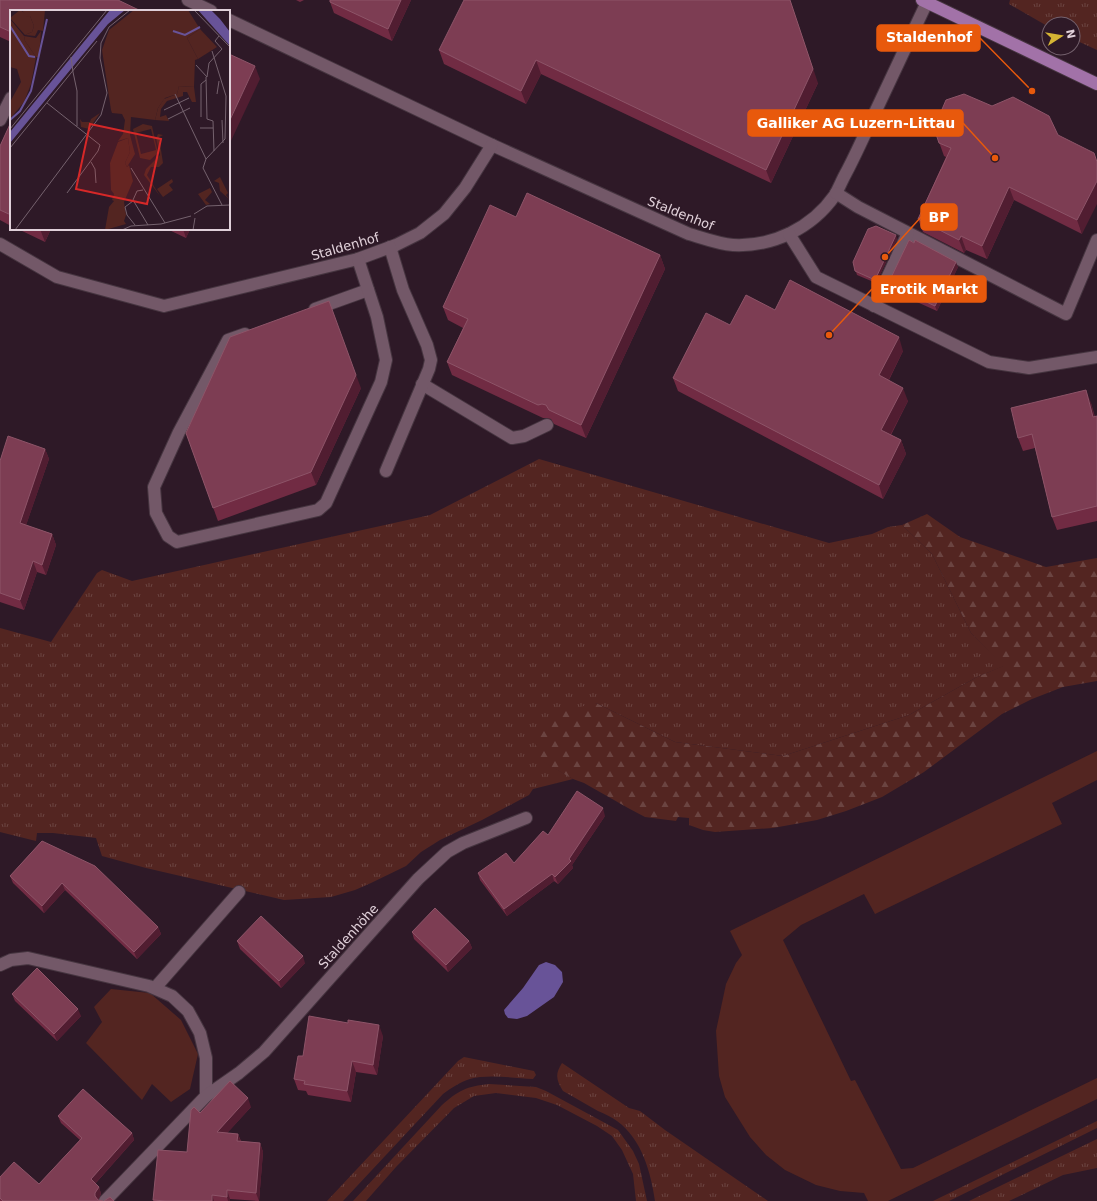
<svg xmlns="http://www.w3.org/2000/svg" width="1097" height="1201" viewBox="0 0 1097 1201" font-family="'DejaVu Sans',sans-serif">
	<defs>
		<pattern id="grass-tufts" width="24" height="20" patternUnits="userSpaceOnUse"><rect width="24" height="20" fill="#532521"/><path d="M3 7l-1-3M5 7V3M7 7l1-3M15 17l-1-3M17 17v-4M19 17l1-3" fill="none" stroke="#6b4441"/></pattern>
		<pattern id="forest-firs" width="22" height="20" patternUnits="userSpaceOnUse"><rect width="22" height="20" fill="#532521"/><path d="M5 1l3.5 6h-7zM16 11l3.5 6h-7z" fill="#6b4441"/></pattern>
	</defs>
	<rect width="100%" height="100%" fill="#2e1927"/>
	<!-- grass -->
	<g fill="url(#grass-tufts)">
		<path d="M1010,0H1097V50L1073,39V24H1049V27L1009,4Z"/>
		<path d="M539,459L829,543L872,534L888,527L902,525L932,554L971,633L1004,666L977,677L909,715L783,756L675,742L596,703L536,757L573,779L533,789L529,795L482,820L440,840L421,852L406,866L371,883L355,890L331,897L284,900L146,868L102,856L96,838L53,833H37L36,841L0,832V628L51,642L97,573L102,570L132,581L430,515Z"/>
		<path d="M464,1057L534,1071L536,1075L533,1079C515,1078 487,1074 470,1079C460,1082 451,1088 443,1094L343,1201H327L458,1061Z"/>
		<path d="M562,1063L629,1108L640,1111L665,1130L768,1201H655C651,1173 642,1139 617,1121C612,1117 605,1114 598,1111C586,1104 575,1098 563,1091C556,1080 555,1074 562,1063Z"/>
		<path d="M489,1084L536,1087L546,1091L618,1130L633,1151L639,1164L647,1201H636L633,1174L622,1150L612,1136L597,1126L557,1105L536,1098L496,1093L474,1096L454,1108L396,1167L366,1201H353L442,1105C458,1091 467,1086 489,1084Z"/>
		<path d="M1097,1121V1128L949,1201H933Z"/>
		<path d="M1097,1139V1168L1063,1175L1009,1201H969Z"/>
	</g>
	<!-- forest -->
	<path fill="url(#forest-firs)" d="M927,514L960,537L1046,567L1097,558V681L1063,687L1032,699L1002,714L924,772L882,797L846,811L817,820L773,828L715,832L703,830L689,825V818L678,817L676,821L645,817L628,808L584,783L573,779L536,758L535,734L556,713L596,703L675,742L783,756L909,715L977,677L1003,666L971,633L932,554L902,525Z"/>
	<!-- park -->
	<g fill="#532521">
		<path d="M1097,751V780L1052,803L1062,824L875,914L864,894L801,925L783,940L851,1081L855,1080L901,1169L913,1168L1097,1078V1099L888,1201H868L864,1193L840,1191L816,1185L785,1170L766,1155L750,1137L725,1097L719,1076L716,1031L726,984L736,963L742,955L730,931Z"/>
		<path d="M111,989L150,993L181,1020L198,1054L190,1089L171,1102L152,1084L142,1100L86,1043L102,1022L94,1007Z"/>
	</g>
	<!-- water -->
	<path fill="#685398" d="M546,962L555,965L562,972L563,982L554,997L527,1016L517,1019L508,1018L505,1014L504,1010L523,988L539,965Z"/>
	<g fill="none" stroke-linecap="round" stroke-linejoin="round">
		<!-- minor casing -->
		<g stroke="#463540" stroke-width="14">
			<g id="minor">
				<path d="M188,0L211,11"/>
				<path d="M229,20L492,145L689,234C703,238 718,244 733,245C773,247 812,228 835,195C839,188 842,180 846,173C855,156 863,138 871,121C890,81 909,40 928,0"/>
				<path d="M0,120L11,98"/>
				<path d="M836,193L858,207L1066,314L1097,240"/>
				<path d="M789,234L816,277L989,362L1029,368L1097,357"/>
				<path d="M0,244L57,277L164,306L358,259L396,245L420,233L444,214L465,188L492,145"/>
				<path d="M874,306L908,233"/>
				<path d="M315,309L368,290"/>
				<path d="M245,334L228,340L179,432L154,487L156,513L168,536L177,542L318,510L326,503L381,382L386,360L377,317L358,259"/>
				<path d="M422,384L512,438L524,436L547,425"/>
				<path d="M386,471L429,369L431,360L427,345L403,290L390,247"/>
				<path d="M0,965L11,960L28,958L149,986L172,996L188,1011L200,1033L206,1058V1096"/>
				<path d="M155,988L239,892"/>
				<path d="M105,1201L206,1096L239,1073L264,1052L418,879L447,852L463,843L526,818"/>
			</g>
		</g>
		<!-- major casing -->
		<g stroke="#463540" stroke-width="14">
			<path id="major" d="M922,0L1097,84"/>
		</g>
		<!-- minor -->
		<use href="#minor" stroke="#735868" stroke-width="12"/>
		<!-- major -->
		<use href="#major" stroke="#a272a8" stroke-width="12"/>
	</g>
	<!-- wall -->
	<g fill="#712b43">
		<path d="M0,0L11,11V42L0,37Z"/>
		<path d="M296,0H304L300,2Z"/>
		<path d="M330,0H411L392,41L334,13L330,2Z"/>
		<path d="M439,50L818,83L771,183L541,74L526,104L444,64Z"/>
		<path d="M992,106L1049,116L1082,234L1014,200L987,259L966,250L964,253L923,232L918,219L946,157L944,156L934,128Z"/>
		<path d="M11,122V226L0,220V146Z"/>
		<path d="M516,217L660,255L665,269L586,438L554,424L551,419L547,418H543L452,375L447,362L463,328L448,320L443,307Z"/>
		<path d="M18,229H51L45,242Z"/>
		<path d="M167,229H190L186,238Z"/>
		<path d="M897,239L876,283L857,275L853,262Z"/>
		<path d="M958,267L937,311L890,290L888,284Z"/>
		<path d="M775,310L903,351L889,380L908,401L891,435L901,440L906,454L883,499L678,391L673,378L730,325Z"/>
		<path d="M361,388L316,485L218,521L186,433Z"/>
		<path d="M1091,403L1095,417L1097,416V521L1057,530L1052,517L1035,448L1023,451L1018,438Z"/>
		<path d="M45,449L49,459L26,525L52,534L56,545L46,575L37,572L24,610L0,602V461Z"/>
		<path d="M605,816L572,865L573,868L558,884L554,881L507,916L480,880L478,873L514,863L548,835Z"/>
		<path d="M42,841L158,927L161,934L137,959L65,890L44,913L13,883L10,876Z"/>
		<path d="M412,932L469,941L472,948L448,972L414,939Z"/>
		<path d="M237,941L305,963L281,988L240,949Z"/>
		<path d="M12,994L81,1016L57,1041L15,1001Z"/>
		<path d="M383,1036L377,1075L356,1072L351,1102L308,1095L306,1091L298,1090L294,1079L303,1056Z"/>
		<path d="M251,1107L227,1133L238,1134L241,1141L260,1143L263,1152L259,1201L230,1199V1201H154L153,1200L187,1152L200,1113Z"/>
		<path d="M58,1116L132,1133L134,1140L95,1184L99,1187L101,1194L98,1200L103,1201H0V1177L39,1184L80,1140L61,1123Z"/>
	</g>
	<!-- shaded-wall -->
	<g fill="#511d31">
		<path d="M401,0H411L392,41L388,29Z"/>
		<path d="M790,0L818,83L771,183L766,170Z"/>
		<path d="M536,60L541,74L526,104L521,91Z"/>
		<path d="M255,66L260,79L229,145V122Z"/>
		<path d="M1097,181V204L1082,234L1077,220Z"/>
		<path d="M1009,187L1014,200L987,259L982,246Z"/>
		<path d="M40,229H51L45,242Z"/>
		<path d="M183,229H190L186,238Z"/>
		<path d="M896,235L897,239L876,283L875,280Z"/>
		<path d="M961,236L966,250L964,253L959,240Z"/>
		<path d="M660,255L665,269L586,438L581,425Z"/>
		<path d="M956,262L958,267L937,311L935,306Z"/>
		<path d="M899,337L903,351L884,389L879,375Z"/>
		<path d="M356,375L361,388L316,485L311,472Z"/>
		<path d="M903,388L908,401L886,443L881,430Z"/>
		<path d="M1086,390L1091,403L1097,427L1093,417Z"/>
		<path d="M901,440L906,454L883,499L879,485Z"/>
		<path d="M45,449L49,459L23,534L20,523Z"/>
		<path d="M52,534L56,545L46,575L42,565Z"/>
		<path d="M33,561L37,572L24,610L20,600Z"/>
		<path d="M603,808L605,816L572,865L573,868L558,884L555,877L569,859Z"/>
		<path d="M552,874L554,881L507,916L504,909Z"/>
		<path d="M62,883L65,890L44,913L42,906Z"/>
		<path d="M158,927L161,934L137,959L134,952Z"/>
		<path d="M469,941L472,948L448,972L446,965Z"/>
		<path d="M303,956L305,963L281,988L279,981Z"/>
		<path d="M78,1009L81,1016L57,1041L54,1034Z"/>
		<path d="M379,1025L383,1036L377,1075L373,1065Z"/>
		<path d="M352,1061L356,1072L351,1102L347,1091Z"/>
		<path d="M248,1098L251,1107L220,1141L217,1132Z"/>
		<path d="M132,1133L134,1140L93,1186L91,1179Z"/>
		<path d="M238,1134L241,1143L237,1141Z"/>
		<path d="M260,1143L263,1152L259,1201L256,1193Z"/>
		<path d="M99,1187L101,1194L98,1200L95,1196V1193Z"/>
		<path d="M227,1190L230,1199V1201H228L227,1197Z"/>
		<path d="M212,1195L214,1201H212Z"/>
	</g>
	<!-- building -->
	<g fill="#7d3d53" stroke="#8d5468">
		<path d="M0,0H118L141,11H11V32L0,27Z"/>
		<path d="M330,0H401L388,29L330,2Z"/>
		<path d="M464,0H790L813,69L766,170L536,60L521,91L439,50Z"/>
		<path d="M229,54L255,66L229,122Z"/>
		<path d="M964,94L992,106L1013,97L1049,116L1058,135L1094,153L1097,162V181L1077,220L1009,187L982,246L961,236L959,240L918,219L951,148L939,143L934,128L946,100Z"/>
		<path d="M11,122V215L0,210V146Z"/>
		<path d="M527,193L660,255L581,425L549,410L546,405L542,404L538,405L447,362L468,319L443,307L490,205L516,217Z"/>
		<path d="M876,226L896,235L875,280L855,271L853,262L868,229Z"/>
		<path d="M909,240L914,243L915,240L956,262L935,306L888,284Z"/>
		<path d="M790,280L899,337L879,375L903,388L881,430L901,440L879,485L673,378L706,313L730,325L746,295L775,310Z"/>
		<path d="M329,301L356,375L311,472L213,508L186,433L230,337Z"/>
		<path d="M1086,390L1093,417L1097,416V506L1052,517L1032,434L1018,438L1011,408Z"/>
		<path d="M8,436L45,449L20,523L52,534L42,565L33,561L20,600L0,593V461Z"/>
		<path d="M577,791L603,808L569,859L571,861L555,877L552,874L504,909L478,873L506,853L514,863L543,831L548,835Z"/>
		<path d="M42,841L95,866L158,927L134,952L62,883L42,906L10,876Z"/>
		<path d="M435,908L469,941L446,965L412,932Z"/>
		<path d="M261,916L303,956L279,981L237,941Z"/>
		<path d="M37,968L78,1009L54,1034L12,994Z"/>
		<path d="M309,1016L348,1023V1020L379,1025L373,1065L352,1061L347,1091L304,1084L305,1081L294,1079L298,1056H303Z"/>
		<path d="M230,1081L248,1098L217,1132L238,1134L237,1141L260,1143L256,1193L227,1190V1197L212,1195V1201H166L153,1200L158,1150L187,1152L191,1110L194,1107L200,1113Z"/>
		<path d="M83,1089L132,1133L91,1179L99,1187L95,1193V1196L98,1200L103,1201H3L0,1198V1177L14,1162L39,1184L82,1138L58,1116Z"/>
		<path d="M110,1197L114,1201H104Z"/>
	</g>
	<g text-anchor="middle" stroke-width="3" stroke-linejoin="round" paint-order="stroke">
		<!-- street labels -->
		<g font-size="13" fill="#e0d0d9" stroke="#2e1927">
			<text transform="translate(681 213) rotate(22)" y="5">Staldenhof</text>
			<text transform="translate(345 246) rotate(-16)" y="5">Staldenhof</text>
			<text transform="translate(348 936) rotate(-48)" y="5">Staldenhöhe</text>
		</g>
	</g>
	<!-- overview -->
	<g transform="translate(10 10)">
		<rect width="220" height="220" fill="#2e1927"/>
		<path d="M10,0L20,6L24,16L22,22L15,25L0,8ZM31,21L29,47H26L15,31L14,26L26,28ZM169,76L184,77L186,92H182L177,82H173V86L157,91L151,99L150,107L156,105L159,111L145,110L148,98L154,89L167,84ZM90,103L79,119L71,117L70,109L72,112H80L81,109L84,107V111V107ZM148,124L153,125L149,127L153,153L149,157H141L137,165L150,186L134,165L136,159L150,145L146,128ZM118,128L120,142L115,153L117,157L119,155L123,171L114,192L116,205L114,211L116,214L95,220L99,197L104,191L102,190L104,184L101,180L100,153L108,132ZM200,178L202,182L195,190L200,194L196,195L188,184Z" fill="#532521"/>
		<path d="M12,0H35L33,21L28,20L25,26L15,25L22,22L24,16L20,6L17,7ZM124,0H178L190,19L177,28L188,49L185,50L184,77L169,76L167,84L155,88L148,98L145,110L121,107L120,125L125,144L117,157L115,153L120,142L118,128L108,131L113,124L115,110L112,104L102,103L101,100L92,40L99,20ZM0,9L14,26L15,31L26,47L21,74L14,92L0,109V92L11,72L7,59L0,57ZM210,167L218,183L216,185L219,189L210,181L209,173L204,171Z" fill="#532521"/>
		<path d="M133,114L142,116L148,143L140,150L130,148L123,119ZM141,119L146,140L131,144L126,123ZM162,169L163,172L159,175L163,180L153,187L147,179Z" fill="#532521" fill-rule="evenodd"/>
		<path d="M190,19L207,37L188,49L177,28Z" fill="#532521"/>
		<path d="M100,0H115L98,14L0,133V122ZM188,0H201L210,9L220,22V36Z" fill="#685398"/>
		<path fill="none" stroke="#685398" stroke-width="2" d="M0,16L19,46L25,47M163,21L175,25L190,17M0,110L10,101L21,81L37,9"/>
		<path fill="none" stroke="#75626e" stroke-width="1" d="M184,0L220,37M202,41L216,86L215,129L196,149L193,158L212,195M61,47L63,62M186,55L197,67L199,53L212,39L205,31L209,26M63,62L67,81V116M196,67L197,109L203,111L204,141M165,84L196,149M207,84L209,71M37,93L90,135L88,141L57,183M154,100L179,88M191,107V74L196,70M158,109L180,98M212,110L213,133M190,118H203M0,119L97,0M0,138L87,31M81,152L85,159L86,173M121,158L155,213M133,180L127,181L123,190L138,215M123,191L115,197L117,205L125,215M184,204L197,196L220,195M5,220L91,105L97,83L90,48L91,33L99,17L120,0M112,220L121,216L151,214L181,206M183,220L185,208"/>
		<path fill="#d62828" fill-opacity="0.15" stroke="#d62828" stroke-width="2" d="M80,114L151,129L137,194L66,179Z"/>
		<rect width="220" height="220" fill="none" stroke="#e0d0d9" stroke-width="2"/>
	</g>
	<!-- callouts -->
	<path fill="none" stroke="#e8590c" stroke-width="1.5" d="M1032 91L980 38M995 158L963 123M885 257L921 217M829 335L872 289"/>
	<g fill="#e8590c" stroke="#2e1927" stroke-width="1.5">
		<circle cx="1032" cy="91" r="4"/>
		<circle cx="995" cy="158" r="4"/>
		<circle cx="885" cy="257" r="4"/>
		<circle cx="829" cy="335" r="4"/>
	</g>
	<g fill="#e8590c" stroke="#e8590c" stroke-width="1.5">
		<rect x="877" y="25" width="103" height="26" rx="4"/>
		<rect x="748" y="110" width="215" height="26" rx="4"/>
		<rect x="921" y="204" width="36" height="26" rx="4"/>
		<rect x="872" y="276" width="114" height="26" rx="4"/>
	</g>
	<g font-size="14" text-anchor="middle" font-weight="bold" fill="#fff">
		<text x="929" y="42">Staldenhof</text>
		<text x="856" y="128">Galliker AG Luzern-Littau</text>
		<text x="939" y="222">BP</text>
		<text x="929" y="294">Erotik Markt</text>
	</g>
	<!-- north arrow -->
	<g transform="translate(1061 36) rotate(78)"><circle r="19" fill="#2e1927" stroke="#75626e"/>
	<path d="M0-3L7 15L0 10L-7 15Z" fill="#d6b534"/>
	<text y="-6" font-size="11" font-weight="bold" text-anchor="middle" fill="#e0d0d9">N</text>
	</g>
</svg>
